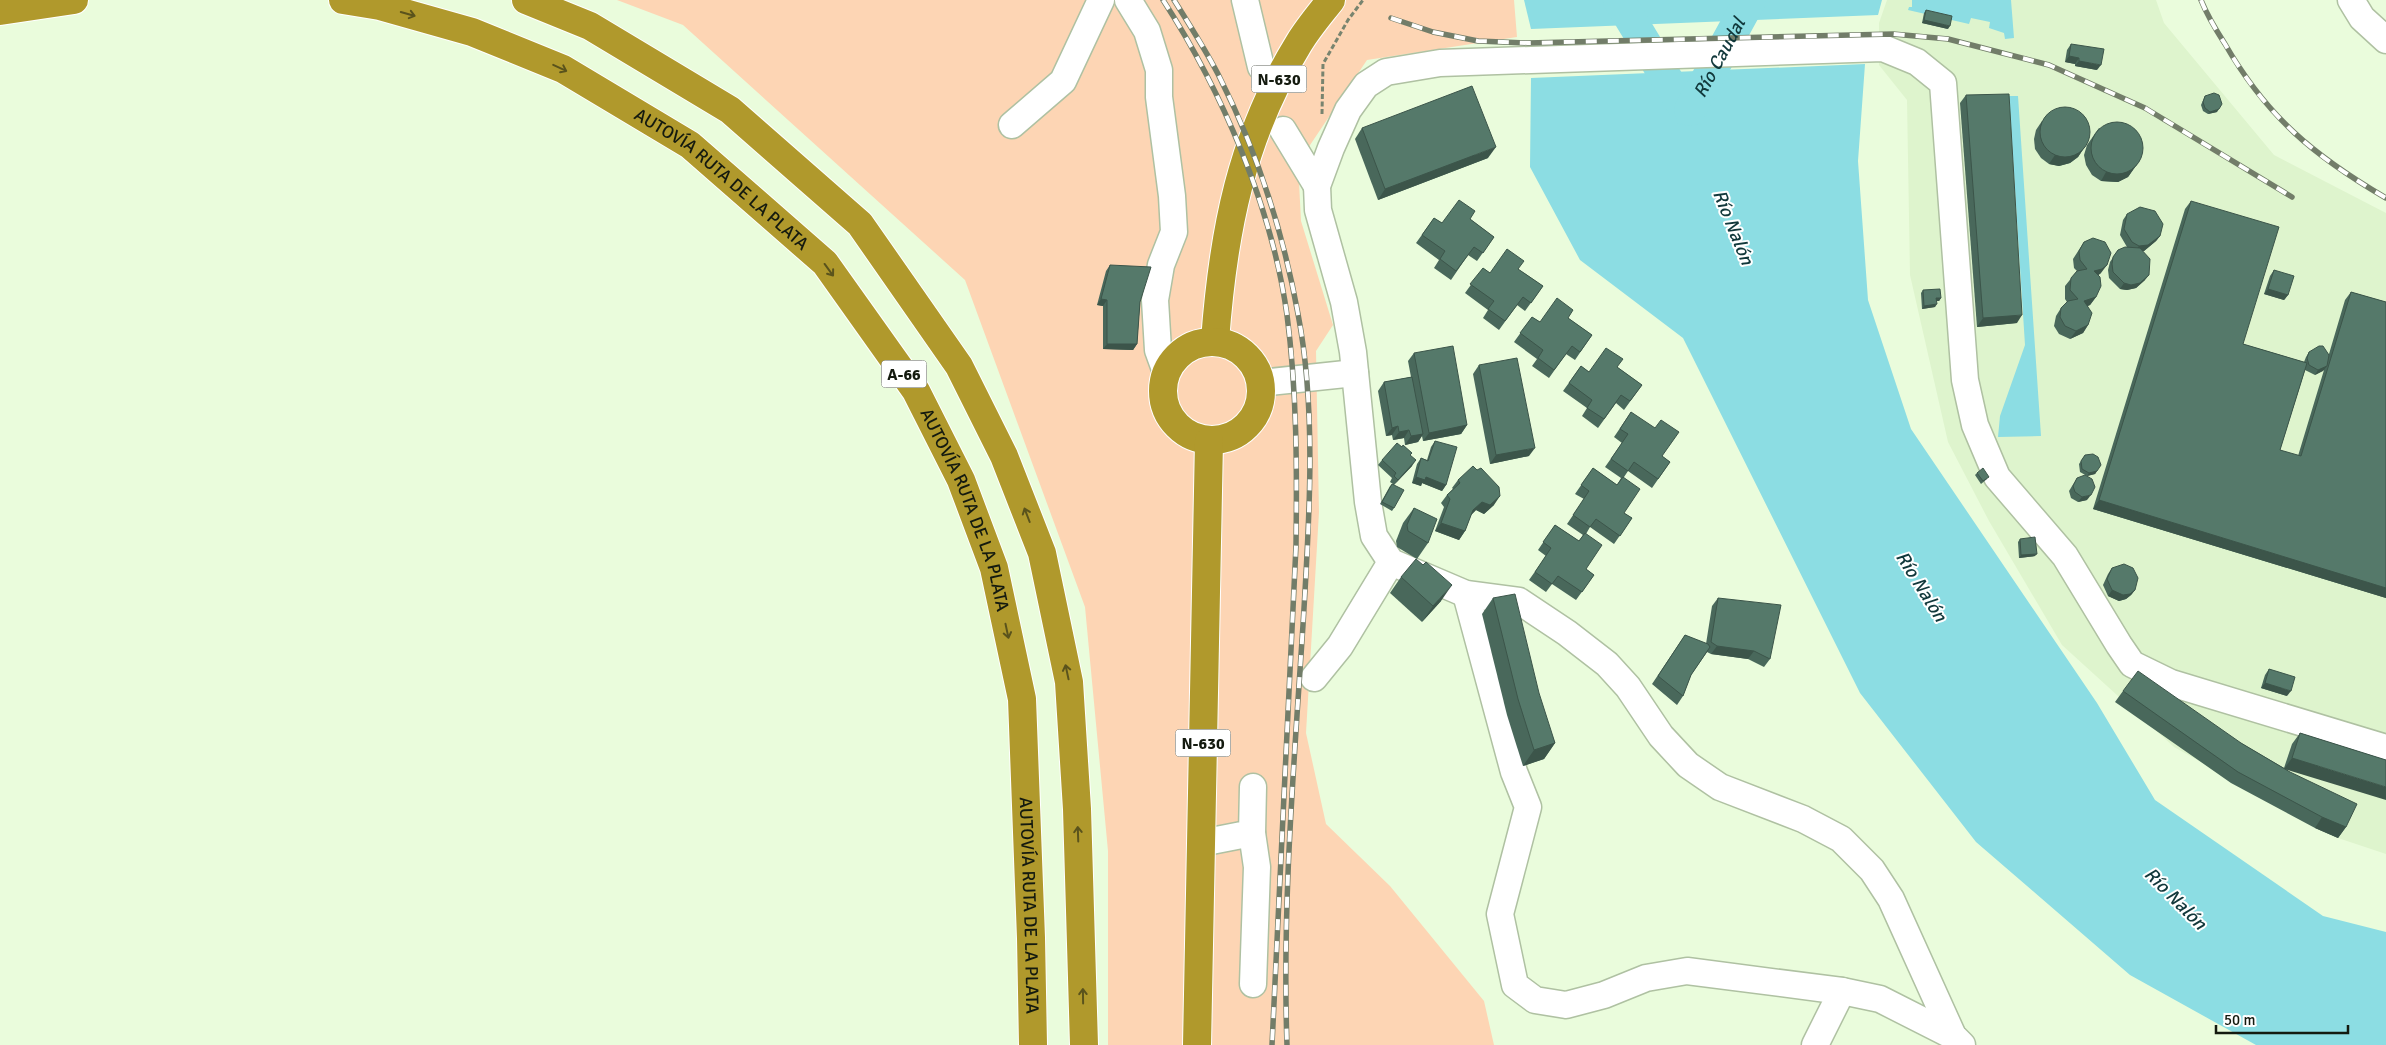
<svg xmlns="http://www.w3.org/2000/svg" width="2386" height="1045" viewBox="0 0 2386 1045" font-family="Signika,sans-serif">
	<rect width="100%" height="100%" fill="#eafcdc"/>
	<!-- built -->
	<path fill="#def4cd" d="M1887,0H2156L2164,23L2274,155L2386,213V854L2338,838L2174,747L2062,645L1989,521L1948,442L1910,275L1907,100L1879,65V23Z"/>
	<!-- green -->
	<path fill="#fdd5b4" d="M617,0H1514L1517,37L1367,60L1298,163L1301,221L1333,325L1316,351L1319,512L1306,733L1326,824L1390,886L1484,1001L1494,1045H1108V851L1085,607L965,280L683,25Z"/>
	<!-- water -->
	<g fill="#8cdde3">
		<path d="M1524,0H1882L1878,15L1531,29Z"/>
		<path d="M1912,0H2011L2014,38L2005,39L2004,33L1989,28L1990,22L1971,18L1969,24L1908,10L1909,7H1912Z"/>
		<path d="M1865,64L1858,161L1868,300L1911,429L2097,703L2155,800L2323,916L2386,932V1045H2256L2130,975L1976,842L1860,693L1683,338L1580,260L1530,167L1531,78Z"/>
		<path d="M2009,96H2018L2041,436L1998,437L2000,416L2025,345Z"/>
	</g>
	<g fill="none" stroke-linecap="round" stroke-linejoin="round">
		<!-- river -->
		<g stroke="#8cdde3" stroke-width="32">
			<path d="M1619,0L1685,109"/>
			<path id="s1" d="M1690,110L1750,0"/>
		</g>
		<!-- minor casing -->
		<g stroke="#afc1a2" stroke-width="29">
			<g id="minor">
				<path d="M1128,0L1147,31L1159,70V97L1172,196L1174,232L1161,265L1155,300L1158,350L1166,372"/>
				<path d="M1245,0L1261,67"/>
				<path d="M2351,0L2362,18L2386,40"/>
				<path d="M1012,125L1063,81L1101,0"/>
				<path d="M1283,130L1317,186"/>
				<path d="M1260,383L1355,373"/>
				<path d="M1466,594L1514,772L1528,807L1500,914L1515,985L1535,1000L1566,1005L1604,995L1646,978L1687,971L1842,991L1880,999L1953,1036"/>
				<path d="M1314,678L1340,646L1391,562"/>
				<path d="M1252,833L1257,867L1253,984"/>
				<path d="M1201,843L1252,833L1253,787"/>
				<path d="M1815,1045L1842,991"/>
				<path d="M1962,1045L1953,1036L1891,899L1872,870L1841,839L1803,819L1720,787L1688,765L1661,736L1628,687L1607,664L1567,633L1519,601L1466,594L1391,562L1374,536L1368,502L1353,352L1344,302L1318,210L1317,186L1331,148L1348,110L1366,85L1386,72L1440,63L1883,48L1917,62L1943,83L1965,380L1975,425L1997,477L2065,556L2119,645L2132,664L2171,683L2386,748"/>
			</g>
		</g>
		<!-- highway casing -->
		<g stroke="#fff" stroke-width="30">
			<g id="highway">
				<path id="s2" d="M343,0L380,6L472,32L563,69L690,145L825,263L916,391L961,480L994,568L1022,699L1031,938L1033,1045"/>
				<path d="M526,0L590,26L730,110L860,224L959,366L1004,456L1042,553L1069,682L1077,809L1084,1045"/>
				<path d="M0,11L74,0"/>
				<path d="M1215,341C1223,232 1241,137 1299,43C1308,28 1320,14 1331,0"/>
				<circle cx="1212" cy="391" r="49"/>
				<path d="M1197,1045L1209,441"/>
			</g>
		</g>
		<!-- path -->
		<path stroke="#78846f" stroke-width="3" stroke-dasharray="5 2.5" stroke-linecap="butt" d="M1322,114L1323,64L1348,20L1363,0"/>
		<!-- minor -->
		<use href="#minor" stroke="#fff" stroke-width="26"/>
		<!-- highway -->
		<use href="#highway" stroke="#b0992c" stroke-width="28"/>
		<!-- rail casing -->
		<g stroke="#727d69" stroke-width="5.5">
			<g id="rail">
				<path d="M1163,0C1222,91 1272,207 1287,315C1297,392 1297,469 1296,546L1272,1045"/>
				<path d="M1174,0C1189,24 1205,49 1218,74C1256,149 1283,231 1298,314C1317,412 1309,525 1303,625C1294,765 1282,905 1287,1045"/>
				<path d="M2201,0C2207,15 2216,30 2225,44C2267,117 2314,156 2386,198"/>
				<path d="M1391,18L1433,32L1478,41L1528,43L1893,34L1948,39L2049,65L2145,108L2292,197"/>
			</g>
		</g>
		<!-- rail -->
		<use href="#rail" stroke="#fff" stroke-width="4" stroke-dasharray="11" stroke-linecap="butt"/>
	</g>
	<!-- wall -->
	<g fill="#49685b" fill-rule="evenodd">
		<path d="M1926,10L1948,29L1922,23L1924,13Z"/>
		<path d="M2071,44L2097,70L2075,66V64L2065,62L2067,50Z"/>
		<path d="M1966,95L2017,323L1977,327L1960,103Z"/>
		<path d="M2205,96L2217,112L2208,114L2203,111L2201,105Z"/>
		<path d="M2042,121L2084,148L2078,157L2070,163L2059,166L2049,164L2041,158L2035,149L2034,139L2036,130Z"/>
		<path d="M1362,128L1488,158L1378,200L1355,139Z"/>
		<path d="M2099,128L2140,160L2128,177L2118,182L2101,181L2092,175L2086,165L2084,155L2087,145Z"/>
		<path d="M2191,201L2243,344L2304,362L2306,357L2309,352L2329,354L2345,300L2351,292L2386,302V598L2093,509L2185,209ZM2305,370L2315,375L2324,370L2298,456L2280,450Z"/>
		<path d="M2127,214L2160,236L2156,241L2144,251H2143L2145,280L2136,288L2127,290L2120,289L2109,278L2108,270L2110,262L2118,250L2127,247L2120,235L2123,220Z"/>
		<path d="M1434,218L1442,223L1470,219L1494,237L1477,261L1468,255L1451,280L1434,268L1439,260L1416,243Z"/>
		<path d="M2084,242L2101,273L2098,275L2096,297L2090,305L2088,306V325L2083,333L2070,339L2059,334L2054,326L2056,316L2061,308L2067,302L2065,299V286L2077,271L2074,268L2073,259Z"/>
		<path d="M1110,265L1140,302L1137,344L1133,350L1103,349V306L1097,305L1106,271Z"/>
		<path d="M1483,268L1490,273L1518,269L1543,286L1525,311L1517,305L1499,330L1483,318L1488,310L1465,293Z"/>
		<path d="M2274,270L2288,295L2284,300L2264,294L2270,276Z"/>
		<path d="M1923,290L1941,298L1939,301H1936L1935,307L1922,309L1921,293Z"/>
		<path d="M1532,317L1540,322L1568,318L1592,335L1575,360L1566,354L1549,378L1532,366L1537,359L1514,342Z"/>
		<path d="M1414,353L1467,425L1461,434L1423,441L1422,436L1418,442L1405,445L1404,438L1393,440L1392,435L1386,436L1378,391L1384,382L1411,377L1408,361Z"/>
		<path d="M1479,365L1529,456L1490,464L1473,374Z"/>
		<path d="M1581,366L1589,372L1617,367L1642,385L1624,410L1616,403L1598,428L1582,416L1587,408L1563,391Z"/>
		<path d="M1631,412L1662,456L1670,462L1652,488L1628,471L1624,477V513L1632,518L1614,544L1590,527L1586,534V569L1594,575L1576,600L1552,584L1546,592L1529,580L1546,556L1538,550L1555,525L1579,541L1583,535L1567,524L1584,499L1575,494L1593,468L1617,485L1621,478L1605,467L1622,443L1614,437Z"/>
		<path d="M1435,441L1446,485L1442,491L1422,483L1421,486L1412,483L1417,464L1421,458L1427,460L1431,447Z"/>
		<path d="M1410,455L1412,466L1394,485V508L1392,511L1380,504L1390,486L1393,484L1390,482L1392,478L1378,465L1382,460Z"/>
		<path d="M2085,455L2097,471L2095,474L2087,476L2080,472L2079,464Z"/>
		<path d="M1977,473L1987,479L1981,484L1975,475Z"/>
		<path d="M2077,478L2087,500L2078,502L2071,498L2069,491Z"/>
		<path d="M1458,480L1494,505L1484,514L1476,510L1471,515L1465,531L1459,540L1435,531L1444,507L1441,503L1447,495L1453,489L1452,488Z"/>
		<path d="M1414,508L1428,543L1417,559L1397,547L1396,541L1403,523Z"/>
		<path d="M2020,539L2035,556L2019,558L2018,542Z"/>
		<path d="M2112,568L2135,590L2131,595L2126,599L2119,601L2108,596L2103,585L2108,574Z"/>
		<path d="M1401,577L1441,601L1422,622L1390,593Z"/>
		<path d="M1493,598L1555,743L1544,759L1523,766L1507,715L1482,614Z"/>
		<path d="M1718,598L1770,659L1764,667L1748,659L1711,654L1707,652L1691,675L1683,696L1677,705L1652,684L1685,635L1706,644L1712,606Z"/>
		<path d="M2269,669L2287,696L2261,688L2265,675Z"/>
		<path d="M2123,691L2241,743L2284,768L2292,744L2300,733L2386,760L2286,769L2346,827L2338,838L2315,828L2231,783L2115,702Z"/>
	</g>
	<!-- shaded-wall -->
	<g fill="#3c554a">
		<path d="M1924,20L1950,26L1948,29L1922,23Z"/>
		<path d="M2069,56L2079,58L2075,64L2065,62Z"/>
		<path d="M2079,61L2101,65L2097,70L2075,66Z"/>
		<path d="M2219,109L2217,112L2208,114L2210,112Z"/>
		<path d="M1496,147L1488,158L1378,200L1385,189Z"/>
		<path d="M2084,148L2078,157L2070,163L2059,166L2049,164L2055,155Z"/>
		<path d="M2140,160L2128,177L2118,182L2101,181L2106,172Z"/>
		<path d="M2160,236L2156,241L2144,251H2135L2139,246Z"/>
		<path d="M2107,265L2101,273L2096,277L2094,271Z"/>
		<path d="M2149,275L2145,280L2136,288L2127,290L2120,289L2124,283Z"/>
		<path d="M2268,289L2288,295L2284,300L2264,294Z"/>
		<path d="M2096,297L2090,305L2078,309L2084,301Z"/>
		<path d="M1936,298H1941L1939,301H1934Z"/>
		<path d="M1101,299L1107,300L1103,306L1097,305Z"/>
		<path d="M1937,304L1935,307L1922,309L1924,306Z"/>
		<path d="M2022,315L2017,323L1977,327L1983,318Z"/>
		<path d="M2088,325L2083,333L2070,339L2076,331Z"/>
		<path d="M1107,344H1137L1133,350L1103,349Z"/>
		<path d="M2327,366L2323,371L2315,375L2318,370Z"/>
		<path d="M1467,425L1461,434L1423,441L1429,433Z"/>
		<path d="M1398,426L1392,435L1386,436L1392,428Z"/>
		<path d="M1409,430L1404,438L1393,440L1399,432Z"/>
		<path d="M1423,434L1418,442L1405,445L1411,436Z"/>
		<path d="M1535,448L1529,456L1490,464L1496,455Z"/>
		<path d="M1416,460L1412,466L1394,485L1398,480Z"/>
		<path d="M2097,471L2095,474L2087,476L2089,473Z"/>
		<path d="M1416,477H1426L1446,485L1442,491L1422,483L1421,486L1412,483Z"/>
		<path d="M2091,495L2087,500L2078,502L2082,497Z"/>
		<path d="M1500,496L1494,505L1484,514L1476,510L1467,519L1473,510L1482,502Z"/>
		<path d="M2099,500L2386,588V598L2093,509Z"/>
		<path d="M1441,523L1465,531L1459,540L1435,531Z"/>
		<path d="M2037,554L2035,556L2019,558L2021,555Z"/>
		<path d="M1452,585L1441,601L1422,622L1433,606Z"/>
		<path d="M2112,590H2135L2131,595L2126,599L2119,601L2108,596Z"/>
		<path d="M1717,646L1754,651L1748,659L1711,654Z"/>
		<path d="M2265,683L2291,691L2287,696L2261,688Z"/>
		<path d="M1555,743L1544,759L1523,766L1534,750Z"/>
		<path d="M2292,758L2386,787V800L2284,769Z"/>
		<path d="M2322,817L2346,827L2338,838L2315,828Z"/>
	</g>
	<!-- building -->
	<g fill="#55796a" stroke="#3c554a">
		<path d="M1926,10L1952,16L1950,26L1924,20Z"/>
		<path d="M2071,44L2104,49L2101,65L2079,61V58L2069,56Z"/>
		<path d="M1472,86L1496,147L1385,189L1362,128Z"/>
		<path d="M2214,93L2219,95L2222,104L2219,109L2210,112L2205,108L2203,102L2205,96Z"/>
		<path d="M2009,94L2022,315L1983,318L1966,95Z"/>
		<circle cx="2065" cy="132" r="25"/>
		<circle cx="2117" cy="148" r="26"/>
		<path d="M1459,200L1475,211L1470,219L1494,237L1483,253L1474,247L1456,271L1440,259L1445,251L1422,235L1434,218L1442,223Z"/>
		<path d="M2191,201L2279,227L2243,344L2307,363L2280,450L2301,456L2351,292L2386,302V588L2099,500Z"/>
		<path d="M2140,207L2155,211L2163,224L2160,236L2148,245L2139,246L2132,242L2124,229L2127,214Z"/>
		<path d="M2093,238L2105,242L2111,253L2107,265L2102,269L2094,271L2100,277L2101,286L2096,297L2084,301L2092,313L2088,325L2076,331L2065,326L2060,317L2061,308L2068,301L2078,299L2070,290L2071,278L2077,271L2087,269L2080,260L2079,251L2084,242Z"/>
		<path d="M2125,247L2140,248L2150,259L2149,275L2140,283L2131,285L2124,283L2113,272L2112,264L2113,257L2118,250Z"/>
		<path d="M1507,249L1524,261L1518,269L1543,286L1531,303L1523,297L1505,321L1488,309L1494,301L1470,284L1483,268L1490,273Z"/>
		<path d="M1110,265L1151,267L1140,302L1137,344H1107V300L1101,299Z"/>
		<path d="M2274,270L2294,276L2288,295L2268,289Z"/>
		<path d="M1940,289L1941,298H1936L1937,304L1924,306L1923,290Z"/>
		<path d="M1557,298L1573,310L1568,318L1592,335L1580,352L1572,346L1554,370L1538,358L1543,350L1520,333L1532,317L1540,322Z"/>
		<path d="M1453,346L1467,425L1429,433L1414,353Z"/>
		<path d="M2319,346H2323L2329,355L2327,366L2318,370L2309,365L2307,358L2309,352Z"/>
		<path d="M1606,348L1623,359L1617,367L1642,385L1630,401L1621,395L1604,419L1587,408L1592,400L1569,383L1581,366L1589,372Z"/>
		<path d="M1517,358L1535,448L1496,455L1479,365Z"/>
		<path d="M1412,377L1423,434L1411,436L1409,430L1399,432L1398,426L1392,428L1384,382Z"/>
		<path d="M1631,412L1655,428L1661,420L1679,432L1662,456L1670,462L1658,479L1634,462L1628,471L1611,459L1628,434L1620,429Z"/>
		<path d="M1435,441L1457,447L1446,485L1426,477L1425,480L1416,477L1421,458L1428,461Z"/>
		<path d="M1397,443L1402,447L1403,445L1412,453L1410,455L1416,460L1398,480L1394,476L1396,473L1382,460Z"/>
		<path d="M2093,454L2098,457L2101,465L2097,471L2089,473L2082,469L2081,461L2085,455Z"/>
		<path d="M1473,466L1477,470L1481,468L1499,487L1500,496L1490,505L1482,502L1473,510L1465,531L1441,523L1450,499L1447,495L1460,483L1458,480Z"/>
		<path d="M1593,468L1617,485L1623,477L1640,489L1624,513L1632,518L1620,536L1596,519L1590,527L1573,515L1589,491L1581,485Z"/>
		<path d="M1983,468L1989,477L1983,481L1977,473Z"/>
		<path d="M2085,475L2092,479L2095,487L2091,495L2082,497L2075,492L2073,486L2077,478Z"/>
		<path d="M1392,484L1404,490L1394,508L1382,502Z"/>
		<path d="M1414,508L1437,519L1428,543L1408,531L1407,525Z"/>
		<path d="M1555,525L1579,541L1585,533L1602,545L1586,569L1594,575L1582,592L1558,576L1552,584L1535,572L1551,548L1543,542Z"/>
		<path d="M2035,537L2037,554L2021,555L2020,539Z"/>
		<path d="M1416,559L1423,565L1426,562L1452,585L1433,606L1401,577Z"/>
		<path d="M2124,564L2133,568L2138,578L2135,590L2130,594L2123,595L2112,590L2107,579L2112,568Z"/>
		<path d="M1515,594L1539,693L1555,743L1534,750L1518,699L1493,598Z"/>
		<path d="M1718,598L1781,605L1770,659L1754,651L1717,646L1711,642Z"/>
		<path d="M1685,635L1708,644L1710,647L1691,675L1683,696L1658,676Z"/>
		<path d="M2269,669L2295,677L2291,691L2265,683Z"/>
		<path d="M2138,671L2241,743L2290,772L2357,804L2346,827L2322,817L2238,772L2123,691Z"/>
		<path d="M2300,733L2386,760V787L2292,758Z"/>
	</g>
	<!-- one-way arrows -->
	<defs><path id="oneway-shaft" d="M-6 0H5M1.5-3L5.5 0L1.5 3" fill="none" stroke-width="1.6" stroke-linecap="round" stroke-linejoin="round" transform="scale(1.25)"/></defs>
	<g stroke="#5a531c">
		<use href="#oneway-shaft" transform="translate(408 14) rotate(16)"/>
		<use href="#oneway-shaft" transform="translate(560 68) rotate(25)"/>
		<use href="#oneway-shaft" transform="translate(829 270) rotate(54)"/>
		<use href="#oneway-shaft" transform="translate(1027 515) rotate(-111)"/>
		<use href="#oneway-shaft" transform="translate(1007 631) rotate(78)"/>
		<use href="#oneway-shaft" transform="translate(1067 672) rotate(-102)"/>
		<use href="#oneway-shaft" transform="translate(1078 834) rotate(-92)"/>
		<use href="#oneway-shaft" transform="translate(1083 996) rotate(-91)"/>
	</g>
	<g text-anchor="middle" stroke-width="4" stroke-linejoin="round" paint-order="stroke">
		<!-- shield labels -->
		<g fill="#fff" stroke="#5a5f57" stroke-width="1">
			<rect x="1251.5" y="65.5" width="55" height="27" rx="4"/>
			<rect x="881.5" y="360.5" width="45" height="27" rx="4"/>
			<rect x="1175.5" y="729.5" width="55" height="27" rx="4"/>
		</g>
		<g font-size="16" font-weight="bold" fill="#141a0f">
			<text x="1279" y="85">N-630</text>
			<text x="904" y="380">A-66</text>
			<text x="1203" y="749">N-630</text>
		</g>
		<!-- street labels -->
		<g font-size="18" fill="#141a0f" stroke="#fff">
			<text dy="6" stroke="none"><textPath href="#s2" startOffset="425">AUTOVÍA RUTA DE LA PLATA</textPath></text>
			<text dy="6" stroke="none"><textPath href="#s2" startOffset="845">AUTOVÍA RUTA DE LA PLATA</textPath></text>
			<text dy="6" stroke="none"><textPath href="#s2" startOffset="1250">AUTOVÍA RUTA DE LA PLATA</textPath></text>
		</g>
		<!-- water labels -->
		<g font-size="19" font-style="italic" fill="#11383b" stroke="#fff">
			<text dy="7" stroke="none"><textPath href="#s1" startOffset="60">Río Caudal</textPath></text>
			<text transform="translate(1734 227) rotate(68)" y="7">Río Nalón</text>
			<text transform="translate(1922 586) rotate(58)" y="7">Río Nalón</text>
			<text transform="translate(2176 898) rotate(45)" y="7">Río Nalón</text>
		</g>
	</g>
	<!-- scale -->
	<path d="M2216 1025v8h132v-8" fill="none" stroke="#141a0f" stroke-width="2.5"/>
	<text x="2224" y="1025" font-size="15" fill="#141a0f" stroke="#ffffff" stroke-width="4" paint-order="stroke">50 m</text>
</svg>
